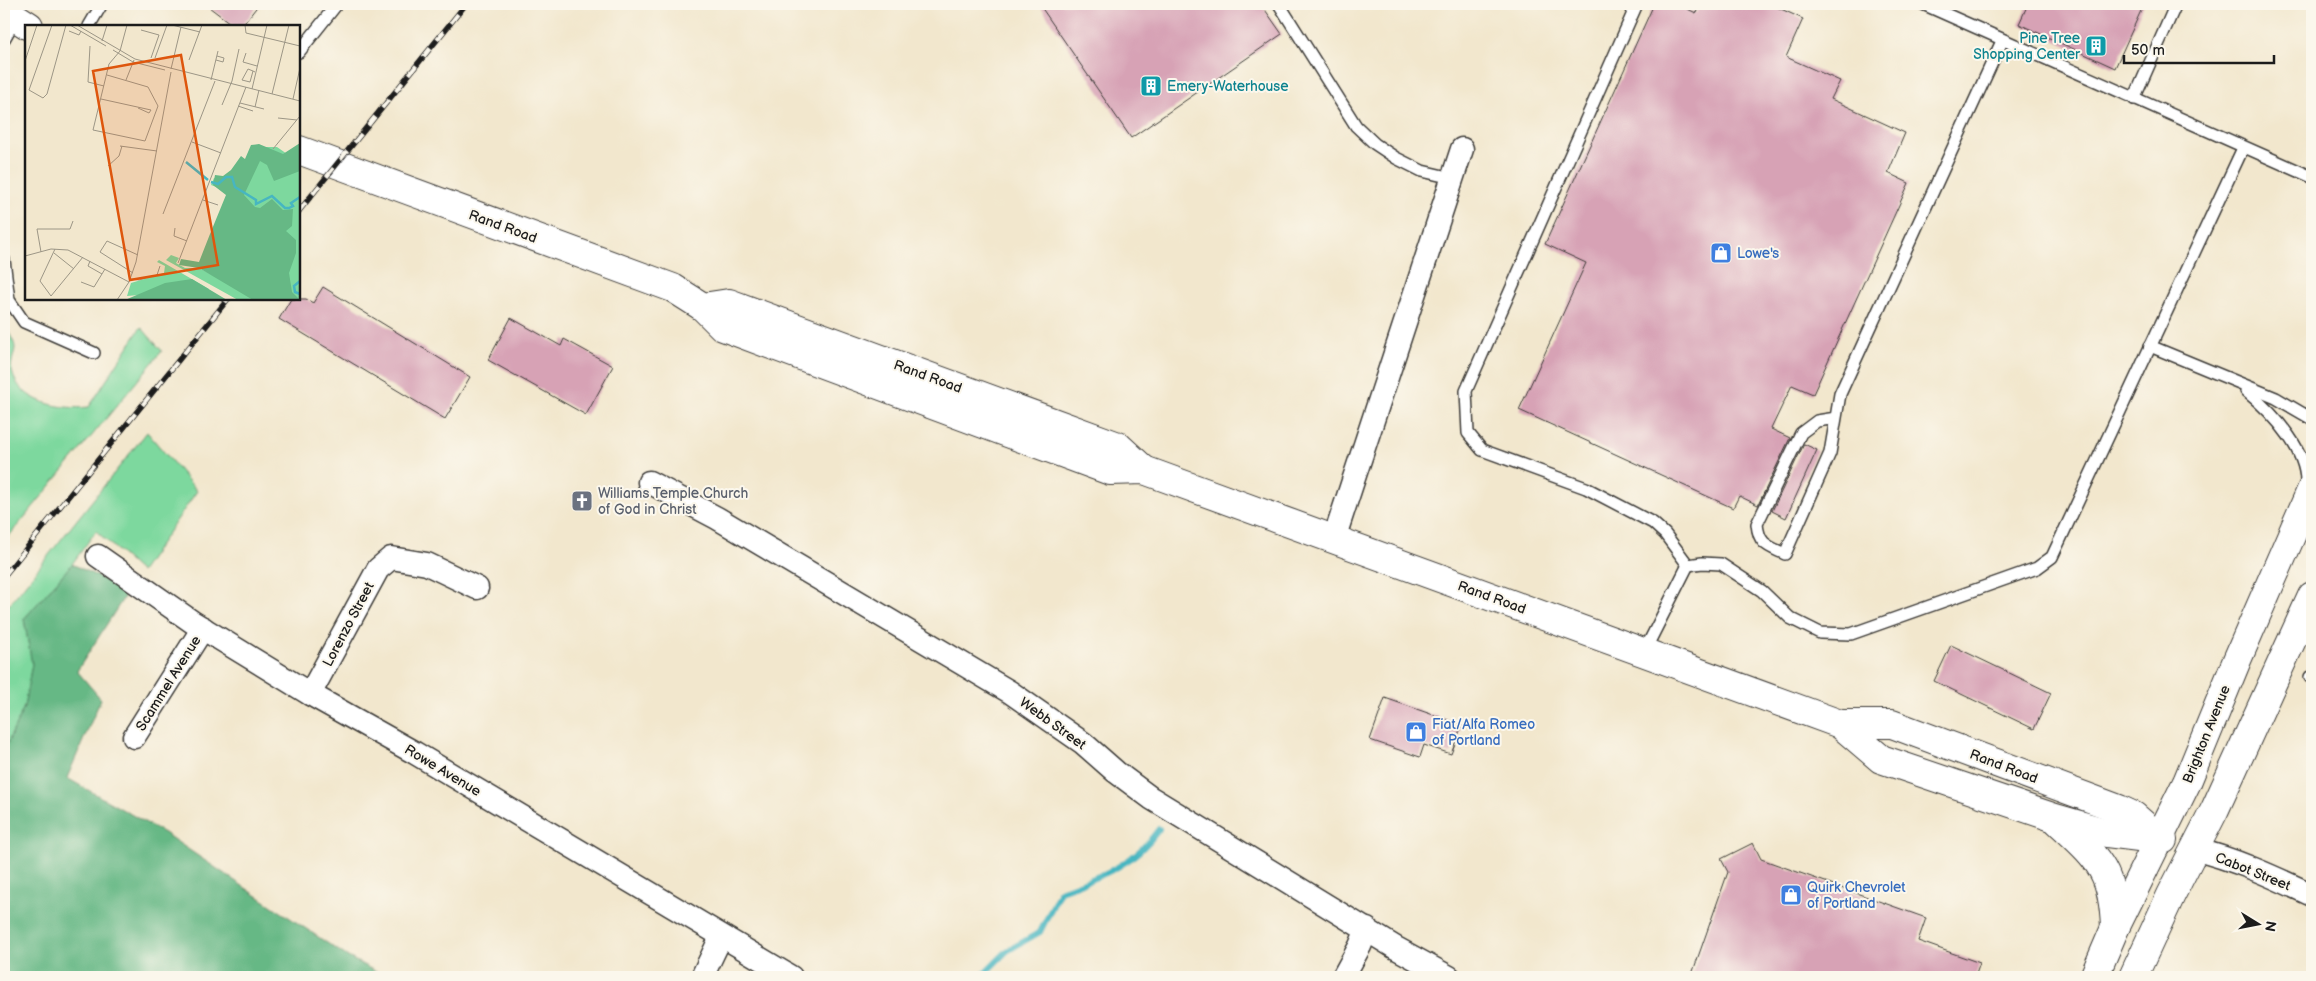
<svg xmlns="http://www.w3.org/2000/svg" width="2316" height="981" viewBox="0 0 2316 981" font-family="'Balsamiq Sans',sans-serif">
	<rect width="100%" height="100%" fill="#fbf7ec"/>
	<filter id="ink" filterUnits="userSpaceOnUse"><feTurbulence type="fractalNoise" baseFrequency=".02" numOctaves="2"/><feDisplacementMap in="SourceGraphic" scale="10" xChannelSelector="R" yChannelSelector="G"/><feConvolveMatrix kernelMatrix="1 2 1 2 8 2 1 2 1" color-interpolation-filters="sRGB"/></filter>
	<filter id="wash" filterUnits="userSpaceOnUse"><feTurbulence type="fractalNoise" baseFrequency=".0096" numOctaves="4" result="noise"/><feDisplacementMap in="SourceGraphic" scale="20" xChannelSelector="R" yChannelSelector="G"/><feGaussianBlur stdDeviation="1.12" result="paint"/><feColorMatrix in="noise" values="0 0 0 0 0 0 0 0 0 0 0 0 0 0 0 0 0 1.4 0 .05"/><feComposite in="paint" operator="in"/></filter>
	<g filter="url(#wash)">
		<rect width="100%" height="100%" fill="#f2e7cd"/>
		<!-- green -->
		<g fill="#7dd89e" stroke="#4c7a5d">
			<path d="M4,324C7,331 15,341 15,348C14,356 10,364 12,371C19,403 63,410 89,407L141,327L162,351L4,542Z"/>
			<path d="M147,432L197,491L141,572L96,531L72,564L24,619L32,664L24,707L4,751V611Z"/>
		</g>
		<!-- forest -->
		<path fill="#66b885" stroke="#416a50" d="M72,564L128,591L77,671L101,699L67,778L164,833L348,957L386,977H4V751L24,707L32,664L24,619Z"/>
		<g fill="none" stroke-linecap="round" stroke-linejoin="round">
			<!-- stream -->
			<path stroke="#47b6c1" stroke-width="6" d="M981,977L1007,951L1040,932L1060,891C1101,876 1132,867 1159,829"/>
		</g>
		<g id="blocks">
			<!-- building -->
			<g fill="#d7a2b5">
				<path d="M205,4H259L242,26H234Z"/>
				<path d="M1039,4H1261L1282,34L1131,138Z"/>
				<path d="M1654,4H1677L1696,13L1700,4H1770L1803,19L1786,57L1840,81L1831,99L1905,133L1888,173L1909,183L1813,394L1792,385L1771,429L1790,438L1758,505L1739,496L1733,508L1519,410L1586,263L1545,244Z"/>
				<path d="M2028,4H2144L2115,68L2019,24Z"/>
				<path d="M323,287L470,377L445,419L279,319L291,299H306L313,303Z"/>
				<path d="M511,318L561,346L564,339L613,366L586,415L488,360Z"/>
				<path d="M1804,444L1817,450L1786,518L1772,511Z"/>
				<path d="M1951,645L2051,693L2034,729L1934,681Z"/>
				<path d="M1385,698L1462,725L1451,754L1424,745L1420,757L1370,740Z"/>
				<path d="M1753,843L1761,859L1926,918L1918,941L1980,963L1975,977H1691L1728,872L1721,859Z"/>
			</g>
		</g>
	</g>
	<g filter="url(#ink)">
		<use href="#blocks" fill-opacity="0" stroke="#3c3a37" stroke-width="1"/>
		<g fill="none" stroke-linecap="round" stroke-linejoin="round">
			<!-- lane casing -->
			<g stroke="#3c3a37" stroke-width="14">
				<g id="lane">
					<path d="M1279,4L1356,126L1375,144L1396,158L1422,171L1452,178"/>
					<path d="M1637,4L1466,391L1468,433L1482,450L1586,488L1653,523L1665,534L1688,565L1702,563L1721,564L1762,591L1790,618L1820,633L1851,634L2037,568L2052,557L2243,148"/>
					<path d="M1923,4L2312,177"/>
					<path d="M89,26L102,4"/>
					<path d="M4,39L16,18"/>
					<path d="M299,52L337,4"/>
					<path d="M2134,99L2176,4"/>
					<path d="M4,260L9,300L24,322L94,353"/>
					<path d="M2150,346L2276,398L2312,419"/>
					<path d="M2246,391C2272,412 2313,454 2305,492"/>
					<path d="M1836,418L1817,421L1801,433L1757,524C1759,545 1768,546 1785,554L1830,453L1840,394L2002,41"/>
					<path d="M1644,652L1688,565"/>
					<path d="M2310,677L2312,678"/>
				</g>
			</g>
			<!-- street casing -->
			<g stroke="#3c3a37" stroke-width="25">
				<g id="street">
					<path d="M649,482L717,518L1010,692L1083,743L1116,772L1151,798L1396,948L1449,977"/>
					<path d="M1334,539L1462,149"/>
					<path d="M98,556L194,623L310,694L415,753L791,977"/>
					<path d="M310,694L378,569L391,558L427,564L477,588"/>
					<path d="M134,737L203,628"/>
					<path d="M2193,849C2235,859 2274,877 2312,895"/>
					<path d="M702,977L721,937"/>
					<path d="M1343,977L1360,946L1367,929"/>
				</g>
			</g>
			<!-- secondary casing -->
			<g stroke="#3c3a37" stroke-width="30">
				<g id="secondary">
					<path d="M4,10L29,26"/>
					<path d="M299,150L673,288L703,307L723,327L1110,471L1144,470L1840,724H1892L2119,809L2134,816L2159,838"/>
					<path d="M703,307L729,303L1118,446L1144,470"/>
					<path d="M1840,724L1881,759L2055,818L2107,833L2163,840"/>
					<path d="M2058,821C2098,859 2113,869 2115,928"/>
					<path d="M2094,977L2115,928L2187,782L2237,660L2312,488"/>
					<path d="M2133,977L2171,895L2215,809L2312,596"/>
				</g>
			</g>
			<!-- lane -->
			<use href="#lane" stroke="#fff" stroke-width="11"/>
			<!-- street -->
			<use href="#street" stroke="#fff" stroke-width="22"/>
			<!-- secondary -->
			<use href="#secondary" stroke="#fff" stroke-width="28"/>
			<!-- rail casing -->
			<g stroke="#1c1c1c" stroke-width="5.5">
				<g id="rail">
					<path d="M299,211L466,4"/>
					<path d="M4,576L228,299"/>
				</g>
			</g>
			<!-- rail -->
			<use href="#rail" stroke="#fbf7ec" stroke-width="4" stroke-dasharray="11" stroke-linecap="butt"/>
		</g>
	</g>
	<!-- icons -->
	<defs>
		<g id="building-square" transform="scale(1.125)"><rect x="-9" y="-9" width="18" height="18" rx="4" fill="#0f9aa8" stroke="#fbf7ec"/><path d="M-4-6H4V6H1V3H-1V6H-4ZM-2.5-4.3h1.7v1.8h-1.7ZM.8-4.3h1.7v1.8H.8ZM-2.5-1h1.7V.8h-1.7ZM.8-1h1.7V.8H.8Z" fill="#fff"/></g>
		<g id="shop-square" transform="scale(1.125)"><rect x="-9" y="-9" width="18" height="18" rx="4" fill="#3f7fe0" stroke="#fbf7ec"/><path d="M-5-2.5h2.3a2.7 3.5 0 0 1 5.4 0H5L5.5 6h-11ZM-1.5-2.5h3a1.5 2.3 0 0 0-3 0Z" fill="#fff"/></g>
		<g id="church-square" transform="scale(1.125)"><rect x="-9" y="-9" width="18" height="18" rx="4" fill="#6b7280" stroke="#fbf7ec"/><path d="M-1.2-6h2.4v3.5h3.3v2.4h-3.3V6h-2.4V-.1h-3.3v-2.4h3.3Z" fill="#fff"/></g>
	</defs>
	<g fill-rule="evenodd">
		<use href="#building-square" x="2096" y="46"/>
		<use href="#building-square" x="1151" y="86"/>
		<use href="#shop-square" x="1721" y="253"/>
		<use href="#church-square" x="582" y="501"/>
		<use href="#shop-square" x="1416" y="732"/>
		<use href="#shop-square" x="1791" y="895"/>
	</g>
	<g text-anchor="middle" stroke-width="4" stroke-linejoin="round" paint-order="stroke">
		<!-- culture labels -->
		<g font-size="14" fill="#0d838f" stroke="#fbf7ec" text-anchor="end">
			<text x="2080" y="43">Pine Tree<tspan x="2080" dy="16">Shopping Center</tspan></text>
			<text x="1167" y="91" text-anchor="start">Emery-Waterhouse</text>
		</g>
		<!-- street labels -->
		<g font-size="14" fill="#1c1c1c" stroke="#fbf7ec">
			<text transform="translate(503 226) rotate(20)" y="5">Rand Road</text>
			<text transform="translate(928 376) rotate(20)" y="5">Rand Road</text>
			<text transform="translate(1492 597) rotate(20)" y="5">Rand Road</text>
			<text transform="translate(348 624) rotate(-62)" y="5">Lorenzo Street</text>
			<text transform="translate(168 683) rotate(-58)" y="5">Scammel Avenue</text>
			<text transform="translate(1053 723) rotate(36)" y="5">Webb Street</text>
			<text transform="translate(2206 734) rotate(-68)" y="5">Brighton Avenue</text>
			<text transform="translate(2004 766) rotate(21)" y="5">Rand Road</text>
			<text transform="translate(443 770) rotate(31)" y="5">Rowe Avenue</text>
			<text transform="translate(2253 871) rotate(22)" y="5">Cabot Street</text>
		</g>
		<!-- shop labels -->
		<g font-size="14" fill="#366cbe" stroke="#fbf7ec" text-anchor="start">
			<text x="1737" y="258">Lowe's</text>
			<text x="1432" y="729">Fiat/Alfa Romeo<tspan x="1432" dy="16">of Portland</tspan></text>
			<text x="1807" y="892">Quirk Chevrolet<tspan x="1807" dy="16">of Portland</tspan></text>
		</g>
		<!-- worship labels -->
		<g font-size="14" fill="#5b616d" stroke="#fbf7ec" text-anchor="start">
			<text x="598" y="498">Williams Temple Church<tspan x="598" dy="16">of God in Christ</tspan></text>
		</g>
	</g>
	<!-- overview -->
	<g transform="translate(25 25)">
		<rect width="275" height="275" fill="#f2e7cd"/>
		<path d="M228,122H252L275,138V275H213L141,235L146,230L154,233L151,238L160,243H174L189,251L205,167L186,160L189,153L196,156L198,151L209,155ZM134,235L184,264L102,271L106,258L139,248L140,241L132,237Z" fill="#7dd89e"/>
		<path d="M275,118V146L249,156L242,140L235,136L219,170L230,182L235,183L247,174L258,185L268,184L267,201L261,206L271,215V228L264,248L267,267L275,275H228L174,243L154,240L156,234L174,237L185,209L201,170L188,160L190,150L198,151L206,145L216,131L220,134L226,120L234,119L258,129ZM167,254L202,275H100L140,258Z" fill="#66b885"/>
		<path fill="none" stroke="#47b6c1" stroke-width="2.5" d="M161,137L183,155M186,157L193,159L201,152H207L210,162L231,175V179L247,171L260,183H264L268,181L266,178L275,172M275,256L269,261L270,267L275,269"/>
		<path fill="none" stroke="#9c9686" stroke-width="1" d="M27,0L4,65L18,73L22,69L41,0M45,0L81,21M52,0L110,34L275,76M147,0L175,7M220,0L221,8L275,21M116,5L134,10L126,33M44,6L54,10L56,6M77,16L82,0M65,21L63,57L79,61M88,25L108,37L140,45M221,28L218,37L232,41M130,33L142,0M164,35L177,0M191,35L198,37L199,33L192,31M0,36L12,0M146,44L156,2M228,46L225,57L217,55L223,44L228,46L230,47M82,50L123,62L133,81L120,116L68,105L84,39L95,26L102,0M101,55L109,35M186,55L193,26M227,64L242,0M247,69L264,0M76,74L126,85M268,74L275,43M215,78L239,84M197,80L207,56L214,24M213,81L228,86M230,82L234,65M113,83L124,88L126,85M253,93L272,95M167,117L196,128M95,121L132,126M248,124L275,91M83,141L94,131L97,121M178,175L193,180M138,189L190,56M150,203L149,211L162,216M30,224L15,256L26,271L58,232M16,227L12,204H45L48,196M29,228L49,244M0,231L26,224L43,225L104,257M65,236L63,241L77,249M153,238L221,62M108,248L75,227L82,216L113,230M106,254L114,255L132,250L135,241M56,257L69,262L80,244M92,275L104,257L111,237L146,47"/>
		<path fill="#de560d" fill-opacity="0.15" stroke="#de560d" stroke-width="2.5" d="M156,30L193,240L105,255L68,46Z"/>
		<rect width="275" height="275" fill="none" stroke="#1c1c1c" stroke-width="2.5"/>
	</g>
	<!-- margin -->
	<rect width="2316" height="981" fill="none" stroke="#fbf7ec" stroke-width="20"/>
	<!-- north arrow -->
	<g transform="translate(2258 924) rotate(100)" stroke="#fbf7ec" stroke-width="4" paint-order="stroke">
	<path d="M0-4L9 19L0 12L-9 19Z" fill="#1c1c1c"/>
	<text y="-8" font-size="14" font-weight="bold" text-anchor="middle" fill="#1c1c1c">N</text>
	</g>
	<!-- scale -->
	<path d="M2124 55v8h150v-8" fill="none" stroke="#1c1c1c" stroke-width="2.5"/>
	<text x="2131" y="55" font-size="15" fill="#1c1c1c" stroke="#fbf7ec" stroke-width="4" paint-order="stroke">50 m</text>
</svg>
